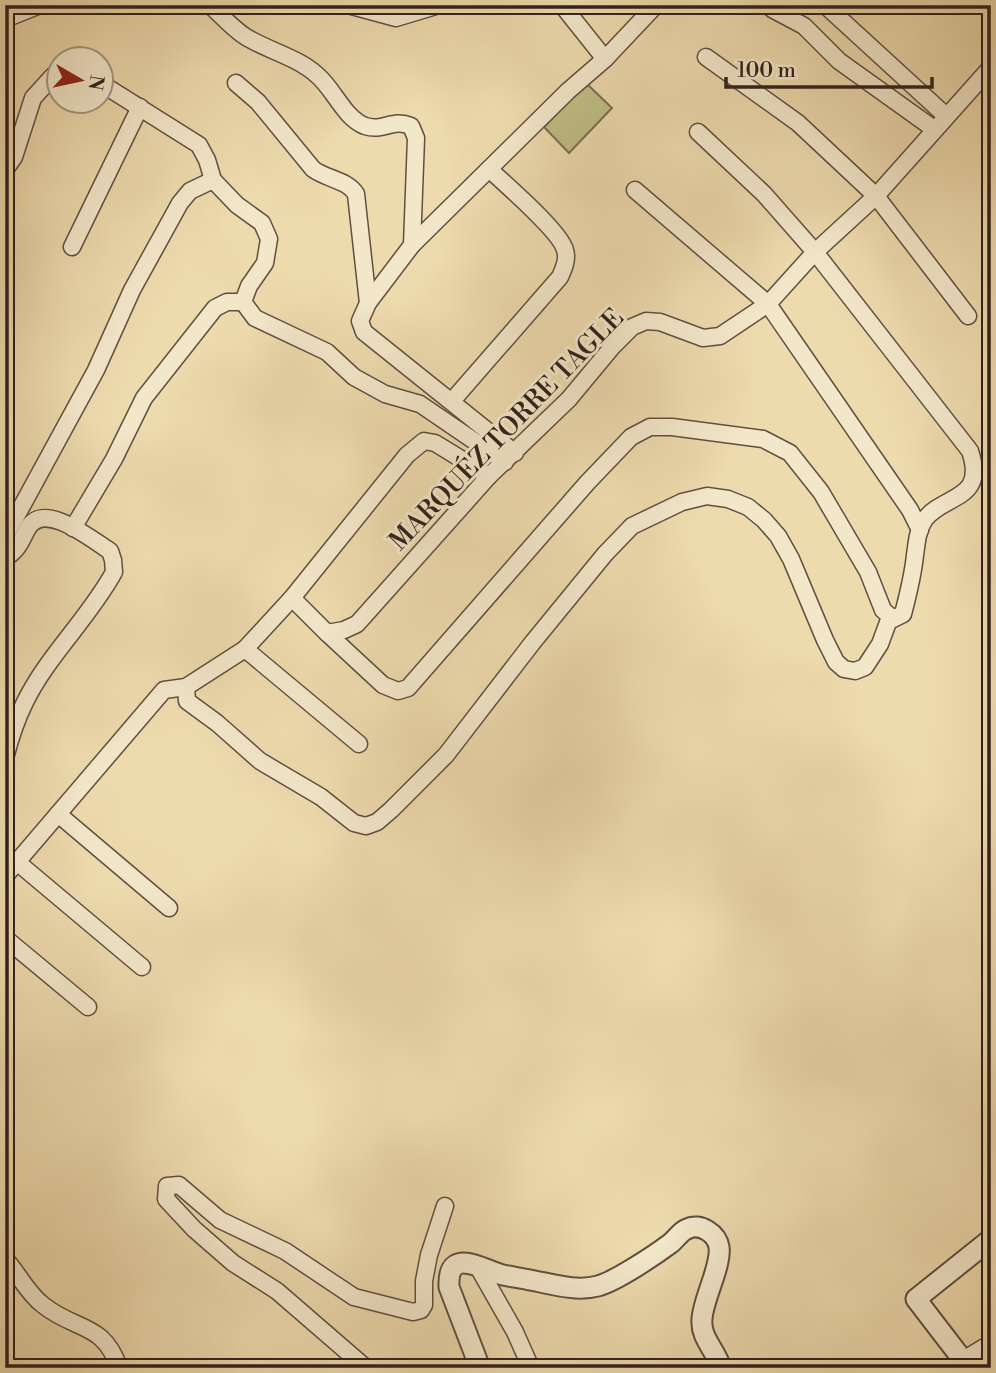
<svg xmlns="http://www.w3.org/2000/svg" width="996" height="1373" viewBox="0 0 996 1373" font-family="'Libre Bodoni',serif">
	<rect width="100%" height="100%" fill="#eddaad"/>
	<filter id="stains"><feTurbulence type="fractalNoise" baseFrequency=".00286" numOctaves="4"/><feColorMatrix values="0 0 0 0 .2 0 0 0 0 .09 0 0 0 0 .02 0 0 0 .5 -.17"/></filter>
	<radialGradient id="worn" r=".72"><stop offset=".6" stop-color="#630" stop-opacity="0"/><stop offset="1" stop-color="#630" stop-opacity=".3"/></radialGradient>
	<!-- green -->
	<path fill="#bfbd85" stroke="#786f50" stroke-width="2" d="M586,83L612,108L569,153L544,127Z"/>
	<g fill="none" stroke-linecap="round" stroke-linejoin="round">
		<!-- minor casing -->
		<g stroke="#604f40" stroke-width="19">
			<g id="minor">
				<path d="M210,5C221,15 233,29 246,37C269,51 297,57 317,75C334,89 344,118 365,126C384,132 392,118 411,126L416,138L412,245L368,303L360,321L364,332L515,453"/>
				<path d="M348,5L396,18L439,5"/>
				<path d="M562,5L605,59"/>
				<path d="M825,5L945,115"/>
				<path d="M772,9L804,26L839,61L934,129"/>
				<path d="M5,19L40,5"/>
				<path d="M706,57L798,123L876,196L968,316"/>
				<path d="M236,83L258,102L313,169C326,179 348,180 356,194L368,303"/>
				<path d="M102,84L199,145L207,160L213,180L237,205L262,223L269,239L265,263L249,286L243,302L255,318L327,352L354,377L385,394L420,404L505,462"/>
				<path d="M5,170L14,157L33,98L53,76L60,75"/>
				<path d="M635,190L768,304L910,510L920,530"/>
				<path d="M412,245L568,91L605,59L656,5"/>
				<path d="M72,247L140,107"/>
				<path d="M452,401L560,277C564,268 568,259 565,250C561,232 505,184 489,169"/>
				<path d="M73,528L114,459L144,398L215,308L227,302H243"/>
				<path d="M5,537L96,370L132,290L180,203L190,191L213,180"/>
				<path d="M5,558C19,550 21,540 28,528C44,500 92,540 110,551L113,560L114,572C89,618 48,655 25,702C16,720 10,739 5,758"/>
				<path d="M292,598L327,633L344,630L357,624L489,476L569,399L613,346L632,327L646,321L660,322L703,338L720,336L768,304L815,252L876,196L991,67"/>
				<path d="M327,633L383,685L398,691L408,688L587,483L631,437L650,427H672L763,439L790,453L821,492L868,572L883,610L893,619L903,614C908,595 913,575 915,555C917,542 917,531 925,519C944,494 987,501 970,451L815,252L764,194L698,132"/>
				<path d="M245,649L359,744"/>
				<path d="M186,687L187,701L217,723L260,761L321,797L354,823L366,826L377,822L391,810L446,755L533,642L605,554L632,526L682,502L707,496L728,499L748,507L764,520L778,536L791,559L825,640L836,662L844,669L855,671L865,667L880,644L890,617"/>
				<path d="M58,814L169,908"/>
				<path d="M17,862L142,967"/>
				<path d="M5,876L164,690L186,687L245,649L292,598L407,455L424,441L435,443L489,476"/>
				<path d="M5,938L88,1007"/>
				<path d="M5,1259C19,1274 27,1293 43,1305C75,1331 104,1322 119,1368"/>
				<path d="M478,1267L515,1332L531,1368"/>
				<path d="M963,1360L991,1343"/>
				<path d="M366,1368L277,1291L233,1263L194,1229L166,1199L167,1186L179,1185L220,1220L285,1251L354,1297L413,1312L421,1310L424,1305V1281L429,1255L445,1206"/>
			</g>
		</g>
		<!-- tertiary casing -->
		<g stroke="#604f40" stroke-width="23">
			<g id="tertiary">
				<path d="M480,1368L449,1287C447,1245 483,1270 503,1275C512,1277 521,1278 530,1280C552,1284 576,1292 598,1286C616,1281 655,1255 671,1243C676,1239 681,1231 687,1229C700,1222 717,1234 719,1247C722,1265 703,1299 702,1319C700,1338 716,1350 721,1368"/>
				<path d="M969,1368L916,1299L991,1239"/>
			</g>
		</g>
		<!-- minor -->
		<use href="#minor" stroke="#f3e7ca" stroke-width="16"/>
		<!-- tertiary -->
		<use href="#tertiary" stroke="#f3e7ca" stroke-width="19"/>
	</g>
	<g text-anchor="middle" stroke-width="6" stroke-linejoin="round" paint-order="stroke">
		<!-- street labels -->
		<g font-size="26" fill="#31211b" stroke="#f3e7ca">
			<text transform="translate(506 429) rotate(-46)" y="9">MARQUÉZ TORRE TAGLE</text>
		</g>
	</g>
	<!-- margin -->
	<rect width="996" height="1373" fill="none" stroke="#eddaad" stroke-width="28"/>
	<rect x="7" y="7" width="982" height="1359" fill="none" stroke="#31211b" stroke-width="3.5"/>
	<rect x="14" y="14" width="968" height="1345" fill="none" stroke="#31211b" stroke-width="2"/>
	<!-- north arrow -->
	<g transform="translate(80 80) rotate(99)"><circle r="33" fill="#f3e7ca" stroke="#a59884" stroke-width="2"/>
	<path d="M0-5L12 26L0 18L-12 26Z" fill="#8f2418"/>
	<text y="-10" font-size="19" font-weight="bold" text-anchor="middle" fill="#31211b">N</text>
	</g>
	<!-- scale -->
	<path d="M726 77v10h206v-10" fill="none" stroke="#31211b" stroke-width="3.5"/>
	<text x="737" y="77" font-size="21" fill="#31211b" stroke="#f3e7ca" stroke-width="5" paint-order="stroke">100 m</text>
	<rect width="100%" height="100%" filter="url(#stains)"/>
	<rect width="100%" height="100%" fill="url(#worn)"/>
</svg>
